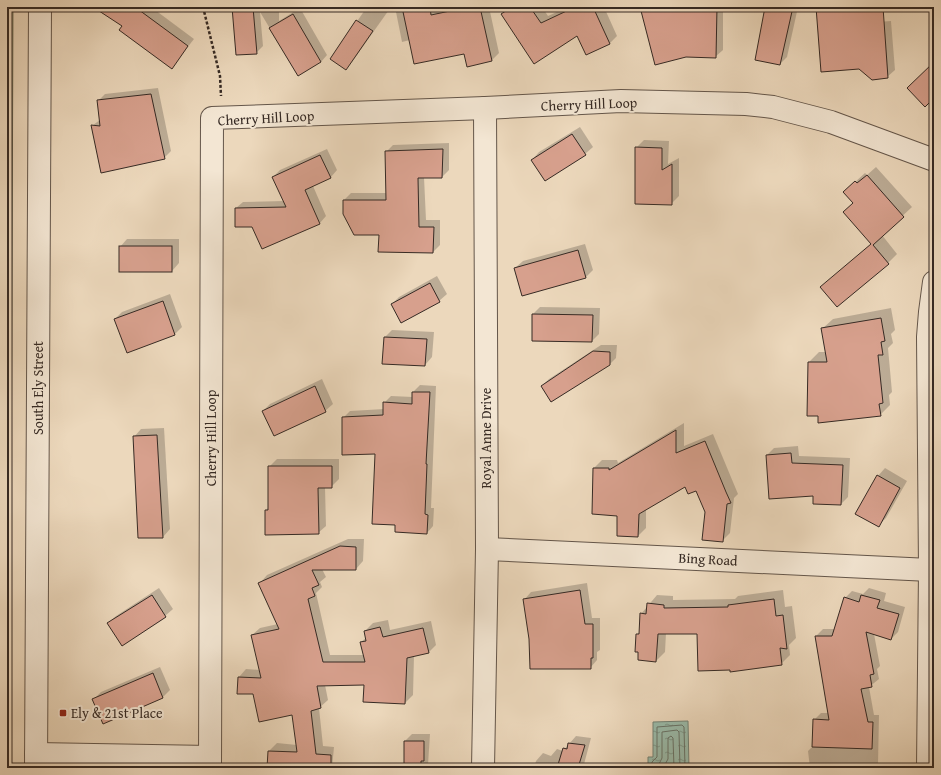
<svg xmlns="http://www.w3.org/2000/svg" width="941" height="775" viewBox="0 0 941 775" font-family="'Gentium Book Plus',serif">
	<defs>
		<pattern id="grass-dots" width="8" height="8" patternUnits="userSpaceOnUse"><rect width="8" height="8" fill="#b1c096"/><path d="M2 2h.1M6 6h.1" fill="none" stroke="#919c7a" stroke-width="1.8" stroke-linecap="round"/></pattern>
		<pattern id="water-ripples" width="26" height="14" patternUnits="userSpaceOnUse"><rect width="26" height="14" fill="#9abbaa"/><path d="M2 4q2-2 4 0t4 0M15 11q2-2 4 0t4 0" fill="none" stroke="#7e988a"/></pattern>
	</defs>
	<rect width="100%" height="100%" fill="#ecd8bc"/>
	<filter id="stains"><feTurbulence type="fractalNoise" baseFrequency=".005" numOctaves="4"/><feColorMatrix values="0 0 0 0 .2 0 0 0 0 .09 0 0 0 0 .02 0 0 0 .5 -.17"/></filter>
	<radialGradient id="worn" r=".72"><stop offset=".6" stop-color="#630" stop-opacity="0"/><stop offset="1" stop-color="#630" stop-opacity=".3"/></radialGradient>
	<!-- grass -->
	<path fill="url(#grass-dots)" stroke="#74755d" d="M7,7H13L11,532L7,528Z"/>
	<!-- water -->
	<path fill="url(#water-ripples)" stroke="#728174" d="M688,721L689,768H648V757H653V722Z"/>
	<!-- shadow -->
	<g fill="#0003">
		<path d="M115,7H151L194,39L172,67L123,26Z"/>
		<path d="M223,7H279V21L300,8L327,55L321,62L298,75L260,12L263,46L256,53L233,9L223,10Z"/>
		<path d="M367,7H391L352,62L346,69L331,59Z"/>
		<path d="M395,7H489L499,53L492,60L410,40L402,42Z"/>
		<path d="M510,7H542L548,16L568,7H604L617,36L610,43L586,54L577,35L502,14Z"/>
		<path d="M641,7H723V50L715,57Z"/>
		<path d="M766,7H798L787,57L780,64Z"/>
		<path d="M819,7H848L849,24L891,21L895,70L887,77Z"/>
		<path d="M934,63V104L931,100Z"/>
		<path d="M158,88L171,151L164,158L92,126L101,119L98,101L105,94Z"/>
		<path d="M580,127L593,147L585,154L532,160L539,152Z"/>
		<path d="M644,140L669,141L668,164L679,158V196L671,204L636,148Z"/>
		<path d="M449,143V170L442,177H424L426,220H440V245L433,252L380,234L344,200L351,193H387L386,152L393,145Z"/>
		<path d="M327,149L337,170L331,177L313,186L326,216L320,223L263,248L253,226L236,208L243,202L284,201L273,177L280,170Z"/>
		<path d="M876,167L912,207L882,235L897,254L888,263L821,287L872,243L854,202V183L865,173L867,175Z"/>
		<path d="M127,239H179V263L172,271L120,247Z"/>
		<path d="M585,244L593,270L586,277L515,268L523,261Z"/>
		<path d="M437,276L447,294L439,301L392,304L399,297Z"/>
		<path d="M170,294L182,327L175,334L127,352L115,319L122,312Z"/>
		<path d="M540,307L600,308L599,334L592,341L533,314Z"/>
		<path d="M891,308L895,330L891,334L893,343L888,348L892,392L889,395L890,405L880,415L809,362L819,352H827L822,329L833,319Z"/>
		<path d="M392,330L434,332L432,357L425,365L385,337Z"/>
		<path d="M601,345H617L616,358L609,365L542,386L549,379Z"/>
		<path d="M322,379L333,404L325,411H263L270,404Z"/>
		<path d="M420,385L436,386L431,508H434L433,526L427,533L396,524L376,453L343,418L350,411L384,409V403L391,396L413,397V392Z"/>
		<path d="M684,423V446L713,434L738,494L734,498L730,533L722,541L706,512L696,490L685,485L646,508V528L638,536L618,515L594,468L602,460H617L618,463Z"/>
		<path d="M164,428L170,529L163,537H139L134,437L141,429Z"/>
		<path d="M798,446L799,456L850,458L848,497L841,504L814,495L767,455L774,448Z"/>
		<path d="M277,459H339V479L331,487H325L326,526L318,533L266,510L269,507V467Z"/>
		<path d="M885,468L907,481L886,518L879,525L878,476Z"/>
		<path d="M348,539H364L363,561L356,569H322L326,577L320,582L322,587L316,593L330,655H364L361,642L367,637L365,631L373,623L388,620L390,630L431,621L436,645L428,653L414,656L413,695L405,703L365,684L325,685L328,700L319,708L323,746L334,747L332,768H268L269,751L277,743L297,745L293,714L254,693L239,677L246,669L260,670L252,635L260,628L278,624L260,583L267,575Z"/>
		<path d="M587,583L592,618H600V650L597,652V660L590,668L530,638L524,600L531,592Z"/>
		<path d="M159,588L173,609L165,616L108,623L116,616Z"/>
		<path d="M869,588L886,593L884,601L905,607L898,632L891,639L874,634L880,666L877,669L879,679L869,687L874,715H879L878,765H882L883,768H810L808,751L813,746L814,720L821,713H829L816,636L823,629H836L845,598L852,591L863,594Z"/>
		<path d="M783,590L785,607L792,606L796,638L789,645L790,655L781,664L698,633H666L665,652L656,661L637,635L640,632L641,614L657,595L673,596V600L735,599L738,596Z"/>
		<path d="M160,667L170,690L163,697L103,723L94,699L101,692Z"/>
		<path d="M412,734H430L428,765L426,768H405V741Z"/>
		<path d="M576,736L591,738L583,768H534L536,761L543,753L551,756L557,749L563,751Z"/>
	</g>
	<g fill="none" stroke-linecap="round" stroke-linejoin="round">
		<!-- shore -->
		<g stroke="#687267" stroke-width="1">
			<path d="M652,768V762L657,757V727L682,725L684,727L685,768"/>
			<path d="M657,768L662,758V732L677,730L679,732L680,768"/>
			<path d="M663,768L668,759V738L671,736L673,738L674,768"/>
		</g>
	</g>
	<!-- building -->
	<g fill="#d7a08d" stroke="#362a24">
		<path d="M93,7H135L188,46L172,69L119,30L122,26Z"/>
		<path d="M232,7H253L257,54L236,55Z"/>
		<path d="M402,7H430L431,15L469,7H480L492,61L467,67L464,54L414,64Z"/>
		<path d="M512,7H530L541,23L575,7H593L610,44L586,55L577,36L534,64L501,14Z"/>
		<path d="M640,7H717L716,58L686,57L655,65Z"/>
		<path d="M765,7H793L780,65L755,60Z"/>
		<path d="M816,7H883L888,78L872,80L859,69L821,72Z"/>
		<path d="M293,14L321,62L298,76L269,28Z"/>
		<path d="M356,20L373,31L346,70L330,59Z"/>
		<path d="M934,62V98L925,107L907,88Z"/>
		<path d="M151,94L165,159L101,173L91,125L100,126L97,100Z"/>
		<path d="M572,134L586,155L545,181L531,160Z"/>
		<path d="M635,147L662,148V170L672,164V205L635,204Z"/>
		<path d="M443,149L442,178H418L419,227H434L433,253L378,252L379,235H354L343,214V200H386L385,151Z"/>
		<path d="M320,155L331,178L305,190L320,224L262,249L252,227H235V208L286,207L272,177Z"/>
		<path d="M867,175L904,217L873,245L889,264L837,307L820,287L871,244L843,212L853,203L843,192L855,181L857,183Z"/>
		<rect x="119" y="246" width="53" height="26"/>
		<path d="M578,250L586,278L522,296L514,268Z"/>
		<path d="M430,283L440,302L401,323L391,304Z"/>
		<path d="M163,301L175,335L127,353L114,319Z"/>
		<path d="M532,314L593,315L592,342L532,341Z"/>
		<path d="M881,318L885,341L881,342L883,355H878L883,403L879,404L881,416L818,423V416H807L808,362H827L821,328Z"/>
		<path d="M384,337L427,339L425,366L382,364Z"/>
		<path d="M593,351L610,352V365L551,402L541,386Z"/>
		<path d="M315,386L326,412L274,436L262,411Z"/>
		<path d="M412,392H430L426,464H427L425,514L428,515L427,534L395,532V525L372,524L375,454L342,455V417L383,415V402L412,404Z"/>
		<path d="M676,430V453L705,441L726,492L731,503L727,504L723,542L702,540L705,512L696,491L688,494L685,487L639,514L638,537L617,536V516L592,514L593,468H609V470Z"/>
		<path d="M157,435L163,538H138L133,436Z"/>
		<path d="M791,453L792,463L843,465L841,505L813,504V496L769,499L766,455Z"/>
		<path d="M268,466H332V488H318L319,534L265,535V510H268Z"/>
		<path d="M877,475L900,488L879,527L855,514Z"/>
		<path d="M340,546L356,547V570H312L319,585L312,588L315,596L308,599L323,662H365L360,642L366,641L364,631L380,627L383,637L423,628L429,653L407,658L405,704L363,702L364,685L317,686L321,708L311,711L316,754L331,755V768H267L268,751L297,752L292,715L259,722L253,694H237L238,677L261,678L251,635L279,629L258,583Z"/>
		<path d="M580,590L585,624H593V658H591V669H530L529,639L523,599Z"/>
		<path d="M152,595L166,617L122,646L107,623Z"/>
		<path d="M861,595L880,600L877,608L899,614L891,640L866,632L874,674L870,675L872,687L861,689L868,722H873L872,749L812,747L813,719L829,720L815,636H832L844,597L859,602Z"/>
		<path d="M774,599L776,616L783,615L787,649L780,648L782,665L730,672V670L698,671L697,634H658L656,662L638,660V652H635L636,634H639L640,613L646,614L647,603L664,605V608L728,607V605Z"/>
		<path d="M153,673L163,698L103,724L92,699Z"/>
		<path d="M404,741H424V761H421V768H404Z"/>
		<path d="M568,743L585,745L578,768H557L563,748L567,749Z"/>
	</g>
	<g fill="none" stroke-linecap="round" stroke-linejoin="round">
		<!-- minor casing -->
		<g stroke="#64564a" stroke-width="24">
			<g id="minor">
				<path d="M487,549L930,570"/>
				<path d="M36,754L210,757"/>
				<path d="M36,768L40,7"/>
				<path d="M210,768L212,118L485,108L621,101L746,104L773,107L831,122L934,160"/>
				<path d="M483,768L487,549L485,108"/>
				<path d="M928,768L930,570L928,337L930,312L934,282"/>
			</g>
		</g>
		<!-- path -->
		<path stroke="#362a24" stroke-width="2.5" stroke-dasharray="3 2" stroke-linecap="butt" d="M203,7L220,76L221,96"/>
		<!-- minor -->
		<use href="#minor" stroke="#f3e6d3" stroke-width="22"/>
	</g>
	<!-- markers -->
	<rect fill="#8f2418" stroke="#f3e6d3" stroke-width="1.5" x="59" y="709" width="8" height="8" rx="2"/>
	<g text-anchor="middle" stroke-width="4" stroke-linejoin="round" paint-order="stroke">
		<!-- street labels -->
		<g font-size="14" fill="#362a24" stroke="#f3e6d3">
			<text transform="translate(589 104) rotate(-2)" y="5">Cherry Hill Loop</text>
			<text transform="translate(266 118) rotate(-3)" y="5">Cherry Hill Loop</text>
			<text transform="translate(38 388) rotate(-90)" y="5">South Ely Street</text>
			<text transform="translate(211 438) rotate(-90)" y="5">Cherry Hill Loop</text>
			<text transform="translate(486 438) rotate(-90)" y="5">Royal Anne Drive</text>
			<text transform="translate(708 559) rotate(3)" y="5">Bing Road</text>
		</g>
		<!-- poi labels -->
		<g font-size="14" fill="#362a24" stroke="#f3e6d3" text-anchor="start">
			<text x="71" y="718">Ely &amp; 21st Place</text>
		</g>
	</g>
	<!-- margin -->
	<rect width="941" height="775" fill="none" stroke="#ecd8bc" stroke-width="24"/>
	<rect x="8" y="8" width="925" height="759" fill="none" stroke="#362a24" stroke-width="2"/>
	<rect x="12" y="12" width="917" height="751" fill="none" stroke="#362a24"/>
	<rect width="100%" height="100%" filter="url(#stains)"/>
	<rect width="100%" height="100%" fill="url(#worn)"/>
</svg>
